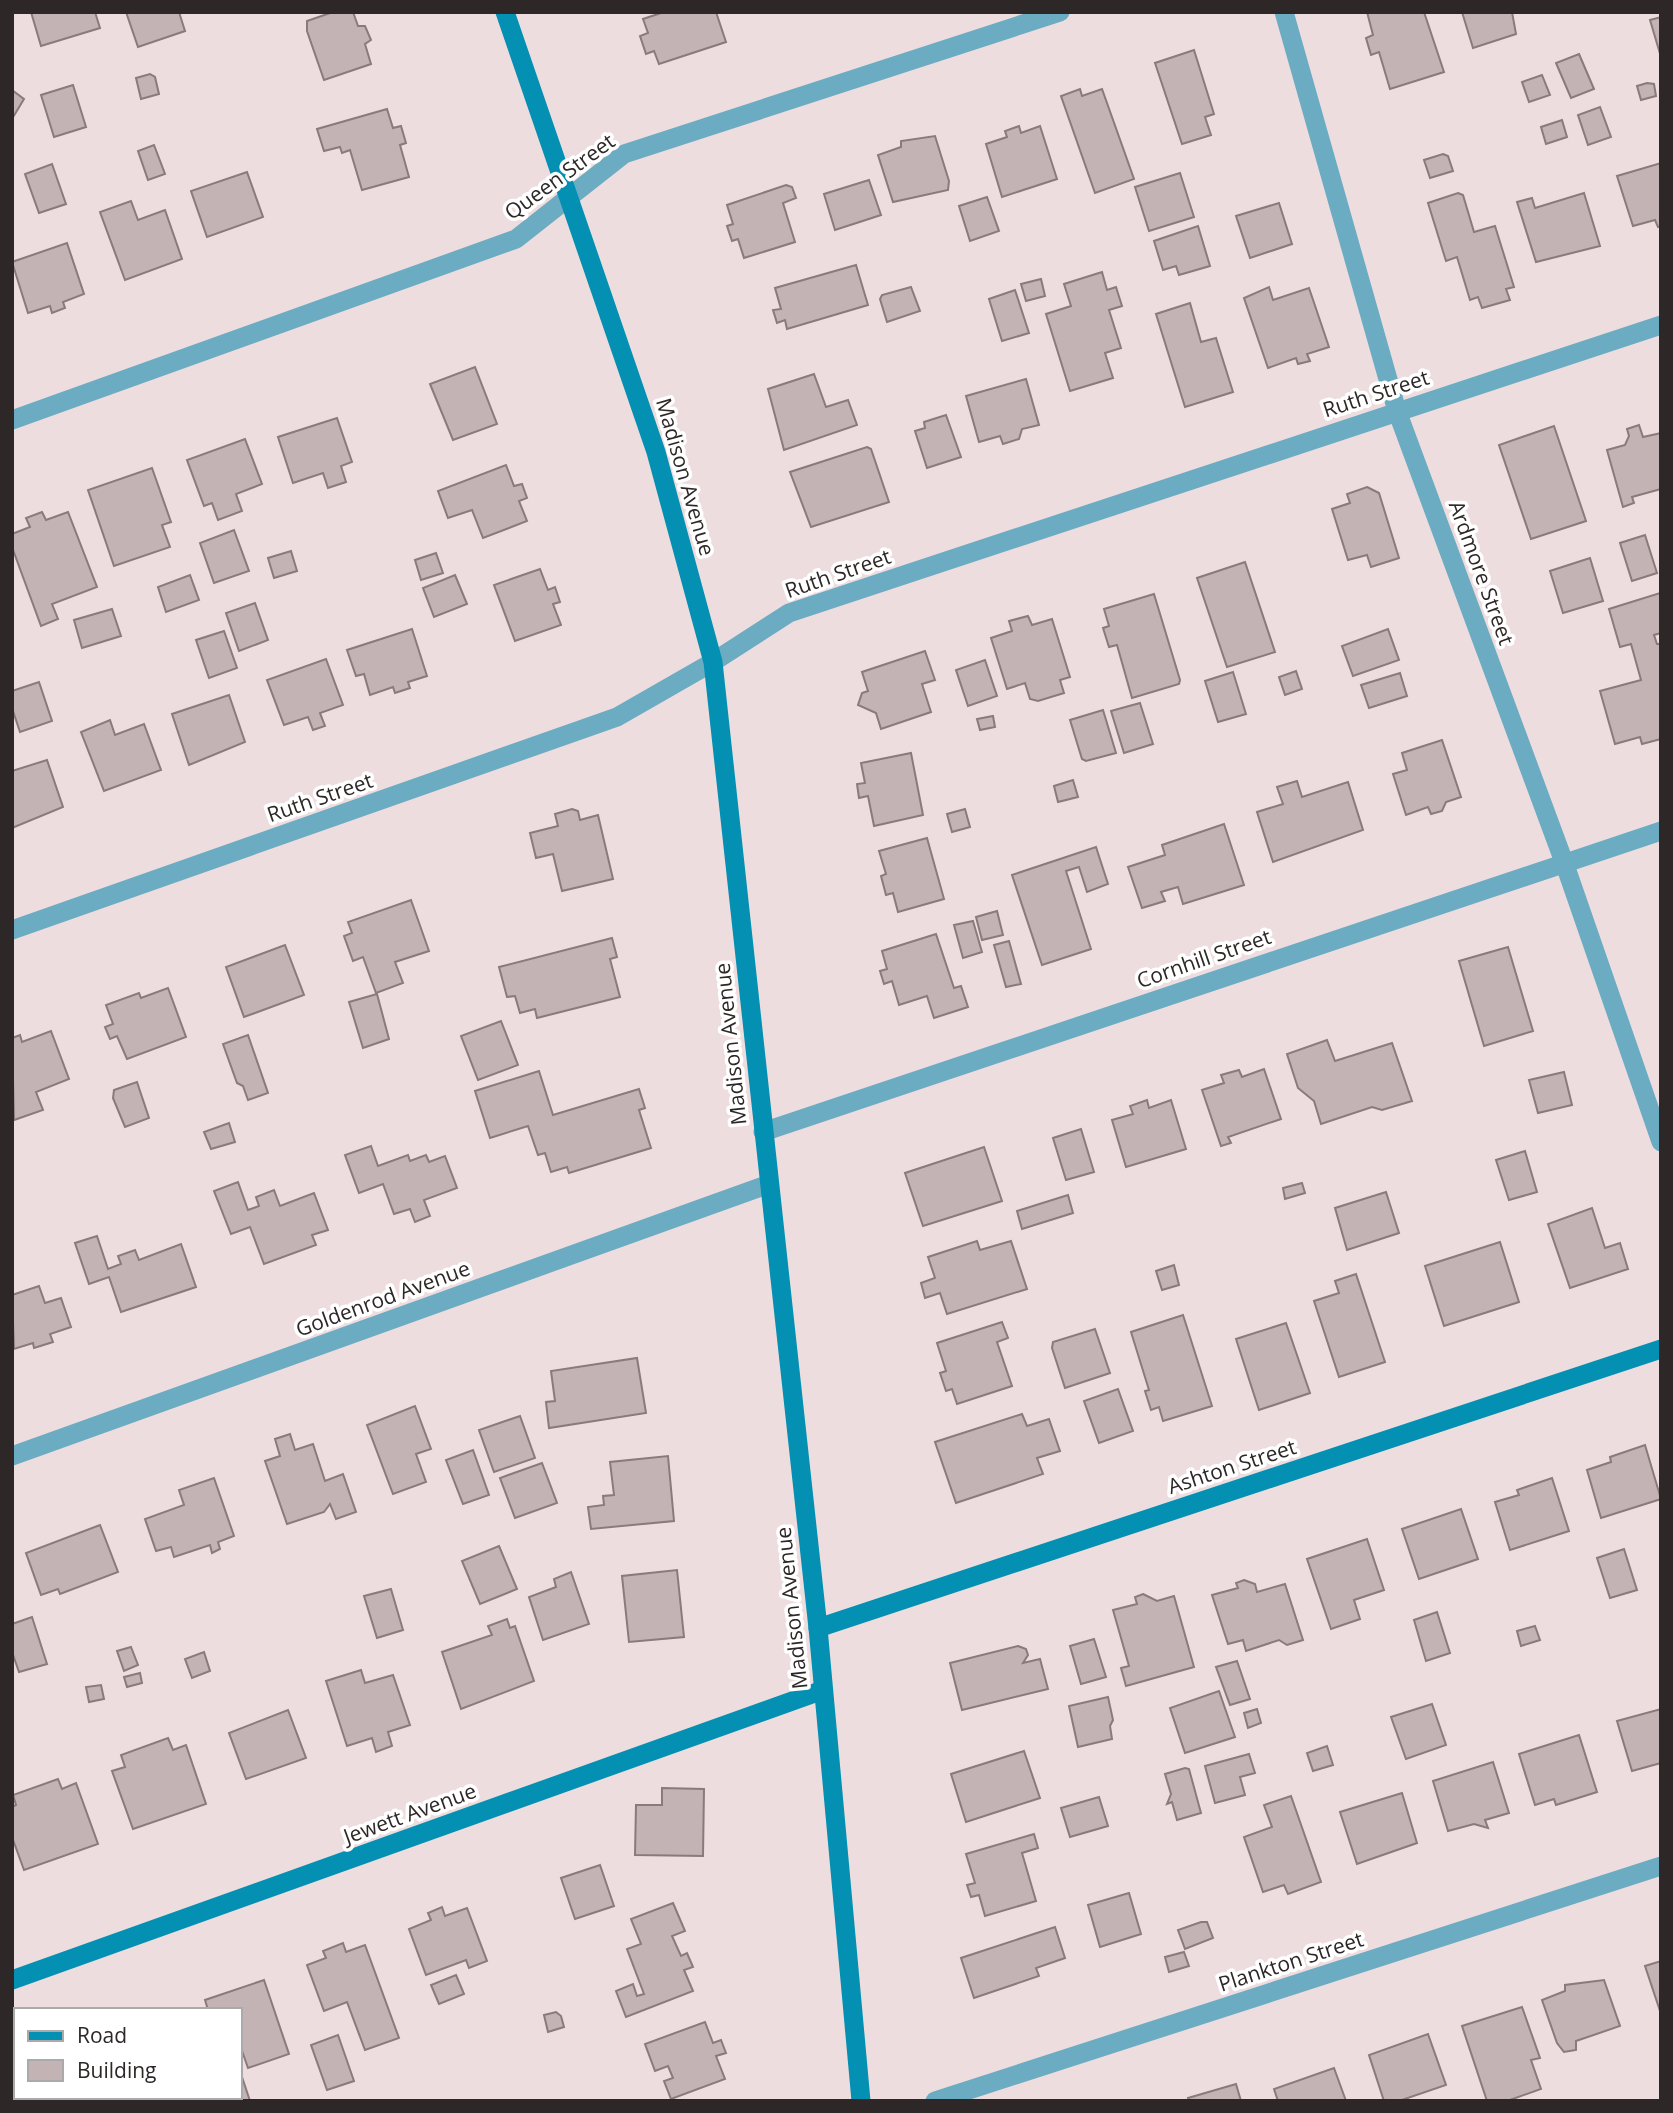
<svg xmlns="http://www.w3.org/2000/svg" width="1673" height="2113" viewBox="0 0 1673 2113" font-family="'Open Sans',sans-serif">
	<rect width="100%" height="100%" fill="#eeddde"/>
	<!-- building -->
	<g fill="#c4b3b4" stroke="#897a7b" stroke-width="2">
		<path d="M31,12H95L100,28L41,46Z"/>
		<path d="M126,12H179L185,31L138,47Z"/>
		<path d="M333,12H353L358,26H365L371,40L365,44L371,64L324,80L307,31V21Z"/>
		<path d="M664,12H716L726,42L659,64L654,51L646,54L640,36L648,33L643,19Z"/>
		<path d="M1367,12H1424L1444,72L1390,89L1379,52L1371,55L1366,38L1373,35Z"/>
		<path d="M1462,12H1512L1516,34L1473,48Z"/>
		<path d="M1661,17V57L1650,20Z"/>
		<path d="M1194,50L1214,114L1205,117L1211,135L1182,144L1155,63Z"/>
		<path d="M1579,54L1594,89L1571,98L1556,63Z"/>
		<path d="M150,74L155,77L159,94L141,99L136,78Z"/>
		<path d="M1542,75L1550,95L1529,102L1522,82Z"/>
		<path d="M1647,83L1654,84L1656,96L1641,100L1637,86Z"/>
		<path d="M73,85L86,127L54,137L41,95Z"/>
		<path d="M1080,89L1082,96L1102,89L1134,179L1095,193L1061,96Z"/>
		<path d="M12,90L24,99L12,119Z"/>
		<path d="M1600,107L1611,137L1588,145L1578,115Z"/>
		<path d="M387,109L393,128L401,126L406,143L400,145L409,177L362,190L350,150L342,153L340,147L324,151L317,129Z"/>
		<path d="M1562,120L1567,137L1546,144L1541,127Z"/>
		<path d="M1019,126L1021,133L1040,126L1057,179L1002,197L986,144L1007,137L1005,131Z"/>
		<path d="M935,136L949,181L948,190L893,202L878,155L901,147V141Z"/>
		<path d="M154,145L165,174L148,180L138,151Z"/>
		<path d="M1443,154L1448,156L1453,171L1430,178L1424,160Z"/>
		<path d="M1661,163V226L1658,227L1655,220L1633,226L1617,176Z"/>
		<path d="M52,164L66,204L39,213L25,174Z"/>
		<path d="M247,172L263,217L207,237L191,191Z"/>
		<path d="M1180,173L1194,217L1149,231L1135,187Z"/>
		<path d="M869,180L881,215L835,230L824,194Z"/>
		<path d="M786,185L792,187L796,198L783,203L795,242L744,258L738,239L732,241L727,226L733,224L727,205Z"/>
		<path d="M1458,193L1463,195L1474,232L1495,226L1514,287L1506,289L1510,300L1482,308L1478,297L1470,300L1457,257L1446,261L1428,203Z"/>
		<path d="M1584,193L1600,246L1536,262L1517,202L1532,198L1535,208Z"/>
		<path d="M987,197L999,231L970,241L959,206Z"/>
		<path d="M131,201L138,220L165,210L182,259L125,280L100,212Z"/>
		<path d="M1279,203L1292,244L1250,258L1236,216Z"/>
		<path d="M1198,226L1210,266L1179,275L1176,266L1163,270L1154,241Z"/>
		<path d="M67,243L84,294L63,302L65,308L52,313L50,306L28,313L12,262Z"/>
		<path d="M856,265L868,305L787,329L785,320L777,323L773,310L781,309L775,288Z"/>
		<path d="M1102,272L1107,290L1116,287L1122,306L1109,310L1121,348L1105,353L1113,378L1070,391L1046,314L1071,306L1064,284Z"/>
		<path d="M1041,279L1045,296L1026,301L1021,284Z"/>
		<path d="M911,287L920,311L887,322L880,299L882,295Z"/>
		<path d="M1269,287L1273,300L1309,288L1329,347L1307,354L1310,361L1298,364L1296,358L1268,368L1244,298Z"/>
		<path d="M1015,290L1029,333L1002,341L989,299Z"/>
		<path d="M1190,303L1201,342L1216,338L1233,392L1185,407L1156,314Z"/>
		<path d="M475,367L497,424L453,440L430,384Z"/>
		<path d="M814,374L826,407L848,400L857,425L784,450L768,389Z"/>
		<path d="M1026,379L1039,425L1022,429L1019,439L1003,444L1000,436L979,442L966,396Z"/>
		<path d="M946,415L961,457L927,468L915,431L925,428L924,422Z"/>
		<path d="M337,418L352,462L341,466L346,482L328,488L323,473L293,483L278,437Z"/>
		<path d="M1639,425L1643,437L1661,433V489L1632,497L1634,503L1623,507L1607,450L1625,445L1629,436L1627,429Z"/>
		<path d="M1554,426L1586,521L1531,539L1499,445Z"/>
		<path d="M245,439L262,484L236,494L242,511L218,520L212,503L204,506L187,460Z"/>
		<path d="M867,447L871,449L889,502L811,527L790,472Z"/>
		<path d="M506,465L514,486L522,484L527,498L519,501L527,521L483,538L472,510L448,518L438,491Z"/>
		<path d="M152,468L171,522L162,525L170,547L114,566L88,490Z"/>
		<path d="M1367,487L1379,493L1399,558L1371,567L1367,555L1348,560L1332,509L1350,503L1347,494Z"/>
		<path d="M42,512L46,520L68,512L97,587L52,604L58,619L41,626L12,547V534L30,527L26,518Z"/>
		<path d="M234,530L249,571L214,583L200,543Z"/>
		<path d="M1645,535L1657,573L1632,581L1620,543Z"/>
		<path d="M291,551L297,571L274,578L268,558Z"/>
		<path d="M436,553L443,573L421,580L415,560Z"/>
		<path d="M1590,558L1603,601L1563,613L1550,571Z"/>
		<path d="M1245,562L1275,652L1227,667L1197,578Z"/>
		<path d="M540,569L548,590L555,587L560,602L553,604L561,625L515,641L494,585Z"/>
		<path d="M190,575L199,600L166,612L158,587Z"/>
		<path d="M455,575L467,604L434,617L423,588Z"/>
		<path d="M1660,593L1661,633L1654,635L1657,644H1661V739L1642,744L1640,737L1615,744L1600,691L1641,680L1631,644L1620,647L1609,609Z"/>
		<path d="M1154,594L1180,680L1179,684L1132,698L1117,645L1109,647L1103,628L1109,626L1104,609Z"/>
		<path d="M255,603L268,640L239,651L226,613Z"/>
		<path d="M112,609L121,636L82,648L74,620Z"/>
		<path d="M1028,616L1032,625L1052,619L1070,677L1060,680L1064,693L1038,701L1030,699L1025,683L1007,689L991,638L1012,631L1009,621Z"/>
		<path d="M412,629L427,676L408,682L410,688L395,693L393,687L370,695L364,674L356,676L347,650Z"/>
		<path d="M1388,629L1399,660L1353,676L1342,646Z"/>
		<path d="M224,631L237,668L209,678L196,640Z"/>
		<path d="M925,651L935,680L922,684L931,712L881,729L876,713L858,705L862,693L868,691L862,672Z"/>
		<path d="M326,659L343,705L320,713L325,726L313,730L308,717L284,725L267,680Z"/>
		<path d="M985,660L997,696L968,706L956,670Z"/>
		<path d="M1296,671L1302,689L1285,695L1279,677Z"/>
		<path d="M1233,672L1246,714L1218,722L1205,681Z"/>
		<path d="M1400,673L1407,696L1369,708L1361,685Z"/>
		<path d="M39,682L52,721L20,732L12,708V691Z"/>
		<path d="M229,695L245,742L189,765L172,714Z"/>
		<path d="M1140,703L1153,744L1124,753L1111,711Z"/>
		<path d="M1103,710L1116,753L1086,761L1082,759L1070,720Z"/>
		<path d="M993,716L995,727L980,730L977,719Z"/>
		<path d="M110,720L115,735L144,724L161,770L104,791L81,732Z"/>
		<path d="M1442,740L1461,797L1446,802L1442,811L1431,814L1428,807L1406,815L1393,774L1407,770L1402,753Z"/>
		<path d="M911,753L923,815L874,826L868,796L859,798L857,784L865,783L861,763Z"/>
		<path d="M47,760L63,807L12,828V771Z"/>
		<path d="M1073,780L1078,797L1058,802L1054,786Z"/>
		<path d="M1297,781L1302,797L1348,782L1363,830L1273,862L1257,812L1283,804L1277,787Z"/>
		<path d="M572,809L578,811L580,820L598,815L613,879L562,891L553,854L536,858L530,833L558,826L555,814Z"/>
		<path d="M965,809L970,827L952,832L947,814Z"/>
		<path d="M1224,824L1244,885L1183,904L1178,887L1161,892L1165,901L1142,908L1128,867L1165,855L1162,845Z"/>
		<path d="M927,838L944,899L898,912L893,893L886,895L881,876L886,874L879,851Z"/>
		<path d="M1096,847L1108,884L1087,892L1079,867L1066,871L1091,949L1042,965L1012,875Z"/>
		<path d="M411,900L429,951L395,962L403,983L376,993L363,957L353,961L344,936L352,933L348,922Z"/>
		<path d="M997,911L1003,935L982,940L976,917Z"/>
		<path d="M973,921L982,952L963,958L954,925Z"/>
		<path d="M936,934L954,988L961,986L968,1007L934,1018L927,996L899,1005L892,981L884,984L880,971L887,969L882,951Z"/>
		<path d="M612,938L617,957L610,959L620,997L537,1018L535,1009L520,1013L515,996L507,997L499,967Z"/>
		<path d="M1009,941L1021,984L1006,987L994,945Z"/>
		<path d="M285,945L304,995L244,1017L226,967Z"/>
		<path d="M1508,947L1533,1031L1484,1046L1459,961Z"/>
		<path d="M168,988L186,1037L127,1059L117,1036L110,1039L105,1027L113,1024L106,1005L139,993L141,998Z"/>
		<path d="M377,994L389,1039L363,1048L349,1002Z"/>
		<path d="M501,1021L518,1065L478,1080L461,1036Z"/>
		<path d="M51,1031L69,1079L36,1092L43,1110L14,1120L12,1038L20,1035L22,1042Z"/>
		<path d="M248,1035L268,1093L248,1100L243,1086L237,1083L223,1044Z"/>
		<path d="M1327,1040L1335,1061L1392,1043L1412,1101L1382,1110L1372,1107L1321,1124L1314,1101L1298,1088L1287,1054Z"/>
		<path d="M1264,1069L1281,1119L1228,1137L1231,1143L1221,1146L1202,1090L1224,1083L1221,1075L1239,1070L1242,1077Z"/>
		<path d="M539,1071L553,1115L639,1089L645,1108L639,1110L651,1148L569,1173L567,1167L551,1172L545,1153L538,1155L528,1126L490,1138L475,1091Z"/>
		<path d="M1564,1072L1572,1105L1538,1113L1529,1080Z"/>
		<path d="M137,1082L149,1118L125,1127L113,1098L114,1090Z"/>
		<path d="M1147,1100L1149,1108L1171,1100L1186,1149L1126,1167L1112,1120L1133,1114L1130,1106Z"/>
		<path d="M229,1123L235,1142L211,1149L204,1132Z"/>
		<path d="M1081,1129L1094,1172L1066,1180L1053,1138Z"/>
		<path d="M371,1146L378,1166L408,1155L410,1161L426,1155L429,1162L445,1156L457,1188L424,1200L430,1216L415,1222L410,1209L394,1214L383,1184L359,1193L345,1155Z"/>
		<path d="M984,1147L1002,1201L923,1226L905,1173Z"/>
		<path d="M1525,1151L1537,1192L1509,1200L1496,1160Z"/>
		<path d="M238,1182L248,1210L259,1206L256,1197L274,1190L280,1206L314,1193L328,1230L312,1235L316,1245L264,1264L250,1227L231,1234L214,1191Z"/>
		<path d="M1302,1183L1305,1193L1285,1199L1283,1188Z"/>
		<path d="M1386,1192L1399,1233L1347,1250L1335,1208Z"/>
		<path d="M1068,1195L1073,1213L1022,1229L1017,1211Z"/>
		<path d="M1592,1208L1605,1248L1620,1243L1628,1269L1570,1288L1548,1224Z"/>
		<path d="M97,1236L108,1269L121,1264L118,1256L135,1250L139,1260L181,1244L196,1287L121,1312L109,1277L89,1284L75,1243Z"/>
		<path d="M977,1241L980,1250L1011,1241L1027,1289L947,1314L940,1293L925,1298L921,1283L935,1278L928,1257Z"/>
		<path d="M1500,1242L1519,1302L1444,1326L1425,1266Z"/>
		<path d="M1174,1265L1179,1285L1162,1290L1156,1271Z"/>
		<path d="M1356,1274L1385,1362L1339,1377L1314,1301L1339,1293L1335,1281Z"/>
		<path d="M39,1286L45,1303L61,1298L71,1327L50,1334L53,1342L34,1348L33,1343L14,1349L12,1295Z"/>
		<path d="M1183,1315L1212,1406L1163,1421L1159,1407L1151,1410L1145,1391L1149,1390L1131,1332Z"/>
		<path d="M1002,1322L1008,1338L997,1342L1012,1386L957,1404L952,1389L946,1391L940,1373L946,1371L937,1343Z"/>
		<path d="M1286,1323L1310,1393L1259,1410L1236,1339Z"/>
		<path d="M1095,1329L1110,1373L1065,1388L1052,1348L1053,1342Z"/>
		<path d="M637,1358L646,1413L549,1428L546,1402L555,1401L551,1371Z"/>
		<path d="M1118,1389L1133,1431L1099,1443L1084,1401Z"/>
		<path d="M415,1406L431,1449L416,1454L426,1482L393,1494L367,1425Z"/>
		<path d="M1022,1414L1027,1426L1049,1419L1060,1451L1037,1458L1043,1474L956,1503L935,1442Z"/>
		<path d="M520,1416L535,1458L494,1472L479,1430Z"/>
		<path d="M290,1434L295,1450L313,1444L325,1481L343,1474L356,1512L336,1519L330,1504L324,1512L287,1524L265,1461L280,1456L275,1439Z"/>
		<path d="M1645,1445L1661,1499L1601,1518L1587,1470L1611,1462L1610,1457Z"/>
		<path d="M473,1450L489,1495L463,1504L446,1460Z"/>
		<path d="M668,1456L674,1521L591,1529L588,1507L604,1505L603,1496L614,1495L610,1462Z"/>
		<path d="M542,1463L557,1503L515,1518L500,1478Z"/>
		<path d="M214,1478L234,1536L218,1542L220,1549L212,1553L210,1545L174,1557L171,1547L156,1551L145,1519L184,1505L179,1490Z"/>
		<path d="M1552,1478L1569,1531L1510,1550L1495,1502L1519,1495L1517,1490Z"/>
		<path d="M1461,1509L1478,1559L1419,1579L1402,1529Z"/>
		<path d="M100,1525L118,1572L60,1594L58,1589L41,1595L26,1553Z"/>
		<path d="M1367,1539L1384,1590L1354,1600L1360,1619L1331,1629L1307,1559Z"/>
		<path d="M499,1546L517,1589L480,1604L462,1561Z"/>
		<path d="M1624,1549L1637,1590L1610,1598L1597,1558Z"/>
		<path d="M677,1570L684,1637L629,1642L622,1576Z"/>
		<path d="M571,1572L589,1624L543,1640L529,1597L556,1587L554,1579Z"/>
		<path d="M1244,1580L1255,1584L1257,1592L1285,1584L1303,1640L1287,1645L1279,1640L1246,1651L1243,1640L1228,1644L1212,1595L1238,1588L1236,1583Z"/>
		<path d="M391,1589L403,1630L377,1638L364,1596Z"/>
		<path d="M1143,1594L1157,1601L1174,1596L1194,1667L1126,1686L1121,1668L1129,1666L1113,1610L1137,1604L1135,1597Z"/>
		<path d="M1437,1612L1450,1653L1426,1661L1414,1620Z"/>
		<path d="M32,1617L47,1664L19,1672L12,1652V1624Z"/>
		<path d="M507,1619L510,1628L515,1626L534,1681L461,1709L442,1652L492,1635L488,1626Z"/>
		<path d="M1535,1626L1540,1640L1521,1646L1517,1631Z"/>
		<path d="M1094,1639L1106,1677L1081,1684L1070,1646Z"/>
		<path d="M1018,1646L1026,1649L1028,1655L1023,1663L1040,1659L1048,1689L962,1710L950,1663Z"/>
		<path d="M131,1647L138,1665L124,1671L117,1651Z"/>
		<path d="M204,1652L210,1671L192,1678L185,1659Z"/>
		<path d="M1237,1661L1250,1699L1230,1705L1216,1667Z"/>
		<path d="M361,1670L365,1683L393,1675L410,1725L388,1732L392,1746L376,1752L372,1738L347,1746L326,1681Z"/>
		<path d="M140,1673L142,1683L127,1687L124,1677Z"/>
		<path d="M101,1685L104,1699L89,1702L86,1687Z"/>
		<path d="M1219,1691L1235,1737L1185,1753L1170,1708Z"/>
		<path d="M1108,1697L1113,1720L1110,1726L1112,1739L1078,1747L1069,1706Z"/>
		<path d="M1432,1704L1446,1745L1406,1759L1391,1717Z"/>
		<path d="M1257,1709L1261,1723L1248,1728L1244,1713Z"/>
		<path d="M1661,1709V1763L1632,1771L1617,1721Z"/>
		<path d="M288,1710L306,1758L246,1779L229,1733Z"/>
		<path d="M1579,1735L1597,1792L1556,1805L1554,1799L1535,1805L1519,1754Z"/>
		<path d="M168,1738L173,1750L186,1745L206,1804L133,1829L112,1771L125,1767L121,1755Z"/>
		<path d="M1327,1746L1333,1765L1313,1771L1307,1753Z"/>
		<path d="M1024,1751L1040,1798L966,1822L951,1774Z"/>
		<path d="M1249,1754L1255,1773L1240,1777L1245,1795L1215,1803L1205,1766Z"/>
		<path d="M1493,1762L1509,1813L1485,1820L1488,1828L1474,1824L1448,1831L1433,1781Z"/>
		<path d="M1185,1768L1189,1769L1201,1813L1177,1820L1172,1802L1167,1804L1171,1794L1165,1774Z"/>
		<path d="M58,1779L62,1789L76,1783L98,1844L24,1870L12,1837V1807L16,1805L13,1795Z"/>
		<path d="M662,1788L704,1789L703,1856L635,1855L636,1805H662Z"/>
		<path d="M1402,1793L1417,1843L1357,1864L1340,1812Z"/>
		<path d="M1291,1796L1321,1882L1288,1894L1284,1885L1263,1892L1244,1837L1272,1827L1264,1805Z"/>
		<path d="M1099,1797L1108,1826L1070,1837L1061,1808Z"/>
		<path d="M1034,1834L1038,1848L1022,1853L1036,1901L985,1916L979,1895L971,1897L967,1885L975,1883L966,1854Z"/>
		<path d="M600,1865L614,1906L575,1919L561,1878Z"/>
		<path d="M1129,1893L1141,1934L1100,1947L1088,1905Z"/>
		<path d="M673,1903L685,1931L672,1936L681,1956L687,1953L693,1967L684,1970L693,1991L626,2017L616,1991L633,1984L637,1996L644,1994L627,1949L641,1944L631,1919Z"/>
		<path d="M442,1907L445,1916L467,1908L487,1961L469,1968L466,1960L426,1975L409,1929L431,1920L428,1913Z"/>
		<path d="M1201,1922H1207L1213,1938L1185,1949L1178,1930Z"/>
		<path d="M1055,1927L1065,1958L1036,1968L1039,1976L974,1998L961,1958Z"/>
		<path d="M343,1943L346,1952L365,1945L399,2038L365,2050L347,2002L324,2011L307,1965L326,1958L323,1951Z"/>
		<path d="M1184,1952L1189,1966L1169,1972L1165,1957Z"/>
		<path d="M1661,1961V2014L1645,1966Z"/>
		<path d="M456,1975L464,1994L439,2004L431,1985Z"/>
		<path d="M264,1980L289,2054L248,2068L240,2045V2010H208L205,2000Z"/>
		<path d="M1604,1980L1620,2026L1576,2041V2050L1564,2052L1557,2043L1542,2000L1565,1991V1985Z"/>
		<path d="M1522,2007L1540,2058L1531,2060L1541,2089L1507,2101H1487L1462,2026Z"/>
		<path d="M556,2012L561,2016L564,2027L548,2032L544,2015Z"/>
		<path d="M705,2022L713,2043L721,2040L726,2053L716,2056L725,2079L671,2099L664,2081L673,2078L668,2066L655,2071L645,2044Z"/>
		<path d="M1428,2034L1446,2085L1399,2101H1384L1369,2055Z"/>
		<path d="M338,2035L354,2081L327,2090L311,2045Z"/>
		<path d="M1334,2068L1346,2101H1278L1274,2089Z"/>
		<path d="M16,2070V2097H79L81,2101H13L12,2072Z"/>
		<path d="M240,2071L250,2101H214L213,2097H240Z"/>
		<path d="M1236,2084L1241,2101H1189L1188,2098Z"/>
		<path d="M119,2097H171L161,2101H120Z"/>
	</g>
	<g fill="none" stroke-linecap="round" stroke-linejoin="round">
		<!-- minor -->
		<g stroke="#6bacc3" stroke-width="19">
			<path d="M1284,12L1397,411L1564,862L1661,1142"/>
			<path d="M12,420L516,239L624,154L1060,12"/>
			<path d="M12,930L617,717L713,662L789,613L1661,325"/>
			<path d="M763,1132L1661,831"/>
			<path d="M12,1456L769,1184"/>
			<path d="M935,2101L1661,1866"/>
		</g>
		<!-- secondary -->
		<g stroke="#0390b2" stroke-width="19">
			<path d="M505,12L656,452L713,662L818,1628L861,2101"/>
			<path d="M818,1628L1661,1349"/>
			<path d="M12,1980L823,1690"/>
		</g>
	</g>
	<g text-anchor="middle" stroke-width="7" stroke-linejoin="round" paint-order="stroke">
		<!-- street labels -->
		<g font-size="21" fill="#2d2727" stroke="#fff">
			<text transform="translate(560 177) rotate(-36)" y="7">Queen Street</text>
			<text transform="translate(1376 394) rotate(-18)" y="7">Ruth Street</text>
			<text transform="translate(685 477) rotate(74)" y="7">Madison Avenue</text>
			<text transform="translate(1481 573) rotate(70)" y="7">Ardmore Street</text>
			<text transform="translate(838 574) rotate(-19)" y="7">Ruth Street</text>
			<text transform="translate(320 798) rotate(-19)" y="7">Ruth Street</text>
			<text transform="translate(1204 959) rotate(-19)" y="7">Cornhill Street</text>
			<text transform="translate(731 1044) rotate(-96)" y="7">Madison Avenue</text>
			<text transform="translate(383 1299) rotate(-20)" y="7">Goldenrod Avenue</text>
			<text transform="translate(1232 1467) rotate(-18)" y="7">Ashton Street</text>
			<text transform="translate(792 1608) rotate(-96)" y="7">Madison Avenue</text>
			<text transform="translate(410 1814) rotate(-20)" y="7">Jewett Avenue</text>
			<text transform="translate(1291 1962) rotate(-18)" y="7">Plankton Street</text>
		</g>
	</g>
	<!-- border -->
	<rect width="1673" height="2113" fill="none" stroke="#2d2727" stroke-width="28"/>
	<!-- legend -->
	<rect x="14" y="2008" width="228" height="91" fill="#ffffff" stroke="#aba9a9" stroke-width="2"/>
	<rect x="28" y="2031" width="35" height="10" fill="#0390b2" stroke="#aba9a9" stroke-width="2"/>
	<text x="77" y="2043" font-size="21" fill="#2d2727">Road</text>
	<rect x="28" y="2060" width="35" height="21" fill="#c4b3b4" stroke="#aba9a9" stroke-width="2"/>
	<text x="77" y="2078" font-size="21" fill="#2d2727">Building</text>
</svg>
